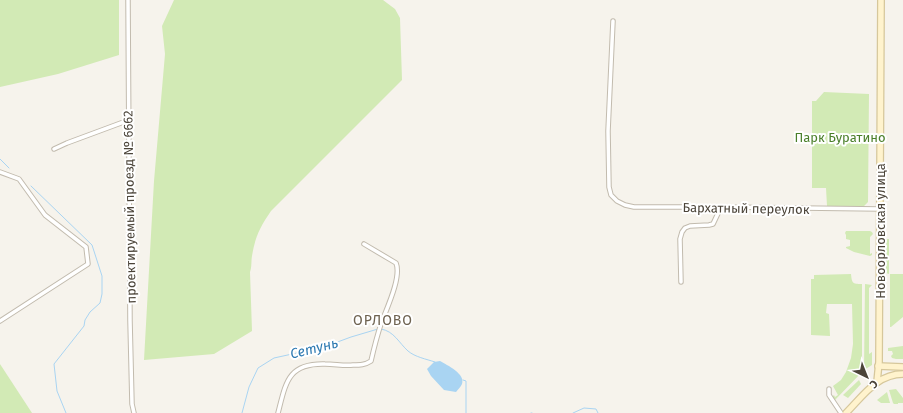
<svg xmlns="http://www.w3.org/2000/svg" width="903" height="413" viewBox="0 0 903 413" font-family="'Fira Sans',sans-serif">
	<rect width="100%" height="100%" fill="#f6f3ec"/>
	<!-- green -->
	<g fill="#d2eab5">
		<path d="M0,0H119V55L58,74L0,87Z"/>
		<path d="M174,0H383L395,9L400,18L402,80L271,211C260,227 255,237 252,256C251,261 252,267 250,272L252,331L214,354L144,360L154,181L165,54L162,26Z"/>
		<path d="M824,92L869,94L868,202L863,207L827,206L826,188H812V101H816Z"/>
		<path d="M846,231H870L872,232L873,234L870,237V254L872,253V255L870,256L854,252L846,248V247L850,246V240L846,239V235L845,233Z"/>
		<path d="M886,239H889V274L886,273Z"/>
		<path d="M851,274C852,283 852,284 862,284V372L834,401L831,398L834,395L835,397L838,395L833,386L841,380L846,372L851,358L853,344L852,304H827L826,313L829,314L830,336L811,335V279H814V275Z"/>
		<path d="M890,274H903V317L891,327H890Z"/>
		<path d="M865,284L872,285L869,288V354L872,352V365L864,370Z"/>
		<path d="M903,346V359H896L892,358L891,356L893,354L892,351H888V348Z"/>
		<path d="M0,364L32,413H0Z"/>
		<path d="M859,380L861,384L848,398L843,395Z"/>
		<path d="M896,389L903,398V403H898V404H894L893,403L889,390Z"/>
		<path d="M887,392L890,403H881L877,400Z"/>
	</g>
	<!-- water -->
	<path fill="#a9d4f2" d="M440,361C447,365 466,374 462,384C461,387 458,389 456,392L444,390L431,376L427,369L434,362Z"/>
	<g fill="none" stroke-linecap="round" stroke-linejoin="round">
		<!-- stream -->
		<g stroke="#a9d4f2" stroke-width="1">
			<path d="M0,159L9,168"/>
			<path d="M31,186L92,245L102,276V294L100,303L90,312L85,320L84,326L54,364L57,391L66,413"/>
			<path d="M381,329C394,331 399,343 408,351C415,357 426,359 435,362"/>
			<path d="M463,380L466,381V413"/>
			<path d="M242,413L249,387L258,368L274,358L324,347L351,337L378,329"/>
			<path d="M531,413H532"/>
			<path d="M573,413L584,408L596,409L598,413"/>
		</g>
		<!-- street casing -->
		<g stroke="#c2bbae" stroke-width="5.5">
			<g id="street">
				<path d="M128,0L130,321L132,404L134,413"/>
				<path d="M613,21L608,131L609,187L611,195L617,201L625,205L634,207H721L880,209"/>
				<path d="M54,149L67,143L129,120"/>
				<path d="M0,172L19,179L45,215L86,247L88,264L0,321"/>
				<path d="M681,282L680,239L682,232L685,228L690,226L709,225L713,224L721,207"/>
				<path d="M829,389V395L841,413"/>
				<path d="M278,413C286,382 288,363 325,364C335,364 344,366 353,365C360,365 365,365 371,361C374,348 377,336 381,324C386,310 402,277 396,263L364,244"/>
			</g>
		</g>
		<!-- secondary casing -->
		<g stroke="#d6c79b" stroke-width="8">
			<g id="secondary">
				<path d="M878,366L903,367"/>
				<path d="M877,382L879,362L881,0"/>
				<path d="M846,413C863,396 877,374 903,374"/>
			</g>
		</g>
		<!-- street -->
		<use href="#street" stroke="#fff" stroke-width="3.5"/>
		<!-- secondary -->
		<use href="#secondary" stroke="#fff3cd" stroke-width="5.5"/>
	</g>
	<g text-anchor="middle" stroke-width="4" stroke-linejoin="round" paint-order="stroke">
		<!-- park labels -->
		<g font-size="13" fill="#4a7f2a" stroke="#fff">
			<text x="840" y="142">Парк Буратино</text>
		</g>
		<!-- street labels -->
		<g font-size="13" fill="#4b4439" stroke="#fff">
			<text transform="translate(129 207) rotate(-91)" y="5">проектируемый проезд № 6662</text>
			<text transform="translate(746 208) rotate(1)" y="5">Бархатный переулок</text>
			<text transform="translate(880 231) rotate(-90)" y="5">Новоорловская улица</text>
		</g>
		<!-- neighbourhood labels -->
		<g font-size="14" letter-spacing="1" fill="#6e6250" stroke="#fff">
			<text x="383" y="325">ОРЛОВО</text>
		</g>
		<!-- water labels -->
		<g font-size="14" font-style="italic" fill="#2e7ab2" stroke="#fff">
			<text transform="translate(314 348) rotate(-14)" y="5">Сетунь</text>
		</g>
	</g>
	<!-- north arrow -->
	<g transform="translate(867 377) rotate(137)" stroke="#ffffff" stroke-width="3" paint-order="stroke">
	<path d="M0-3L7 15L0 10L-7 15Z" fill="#4b4439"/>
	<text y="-6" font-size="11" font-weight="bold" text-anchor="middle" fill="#4b4439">С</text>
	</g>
</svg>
